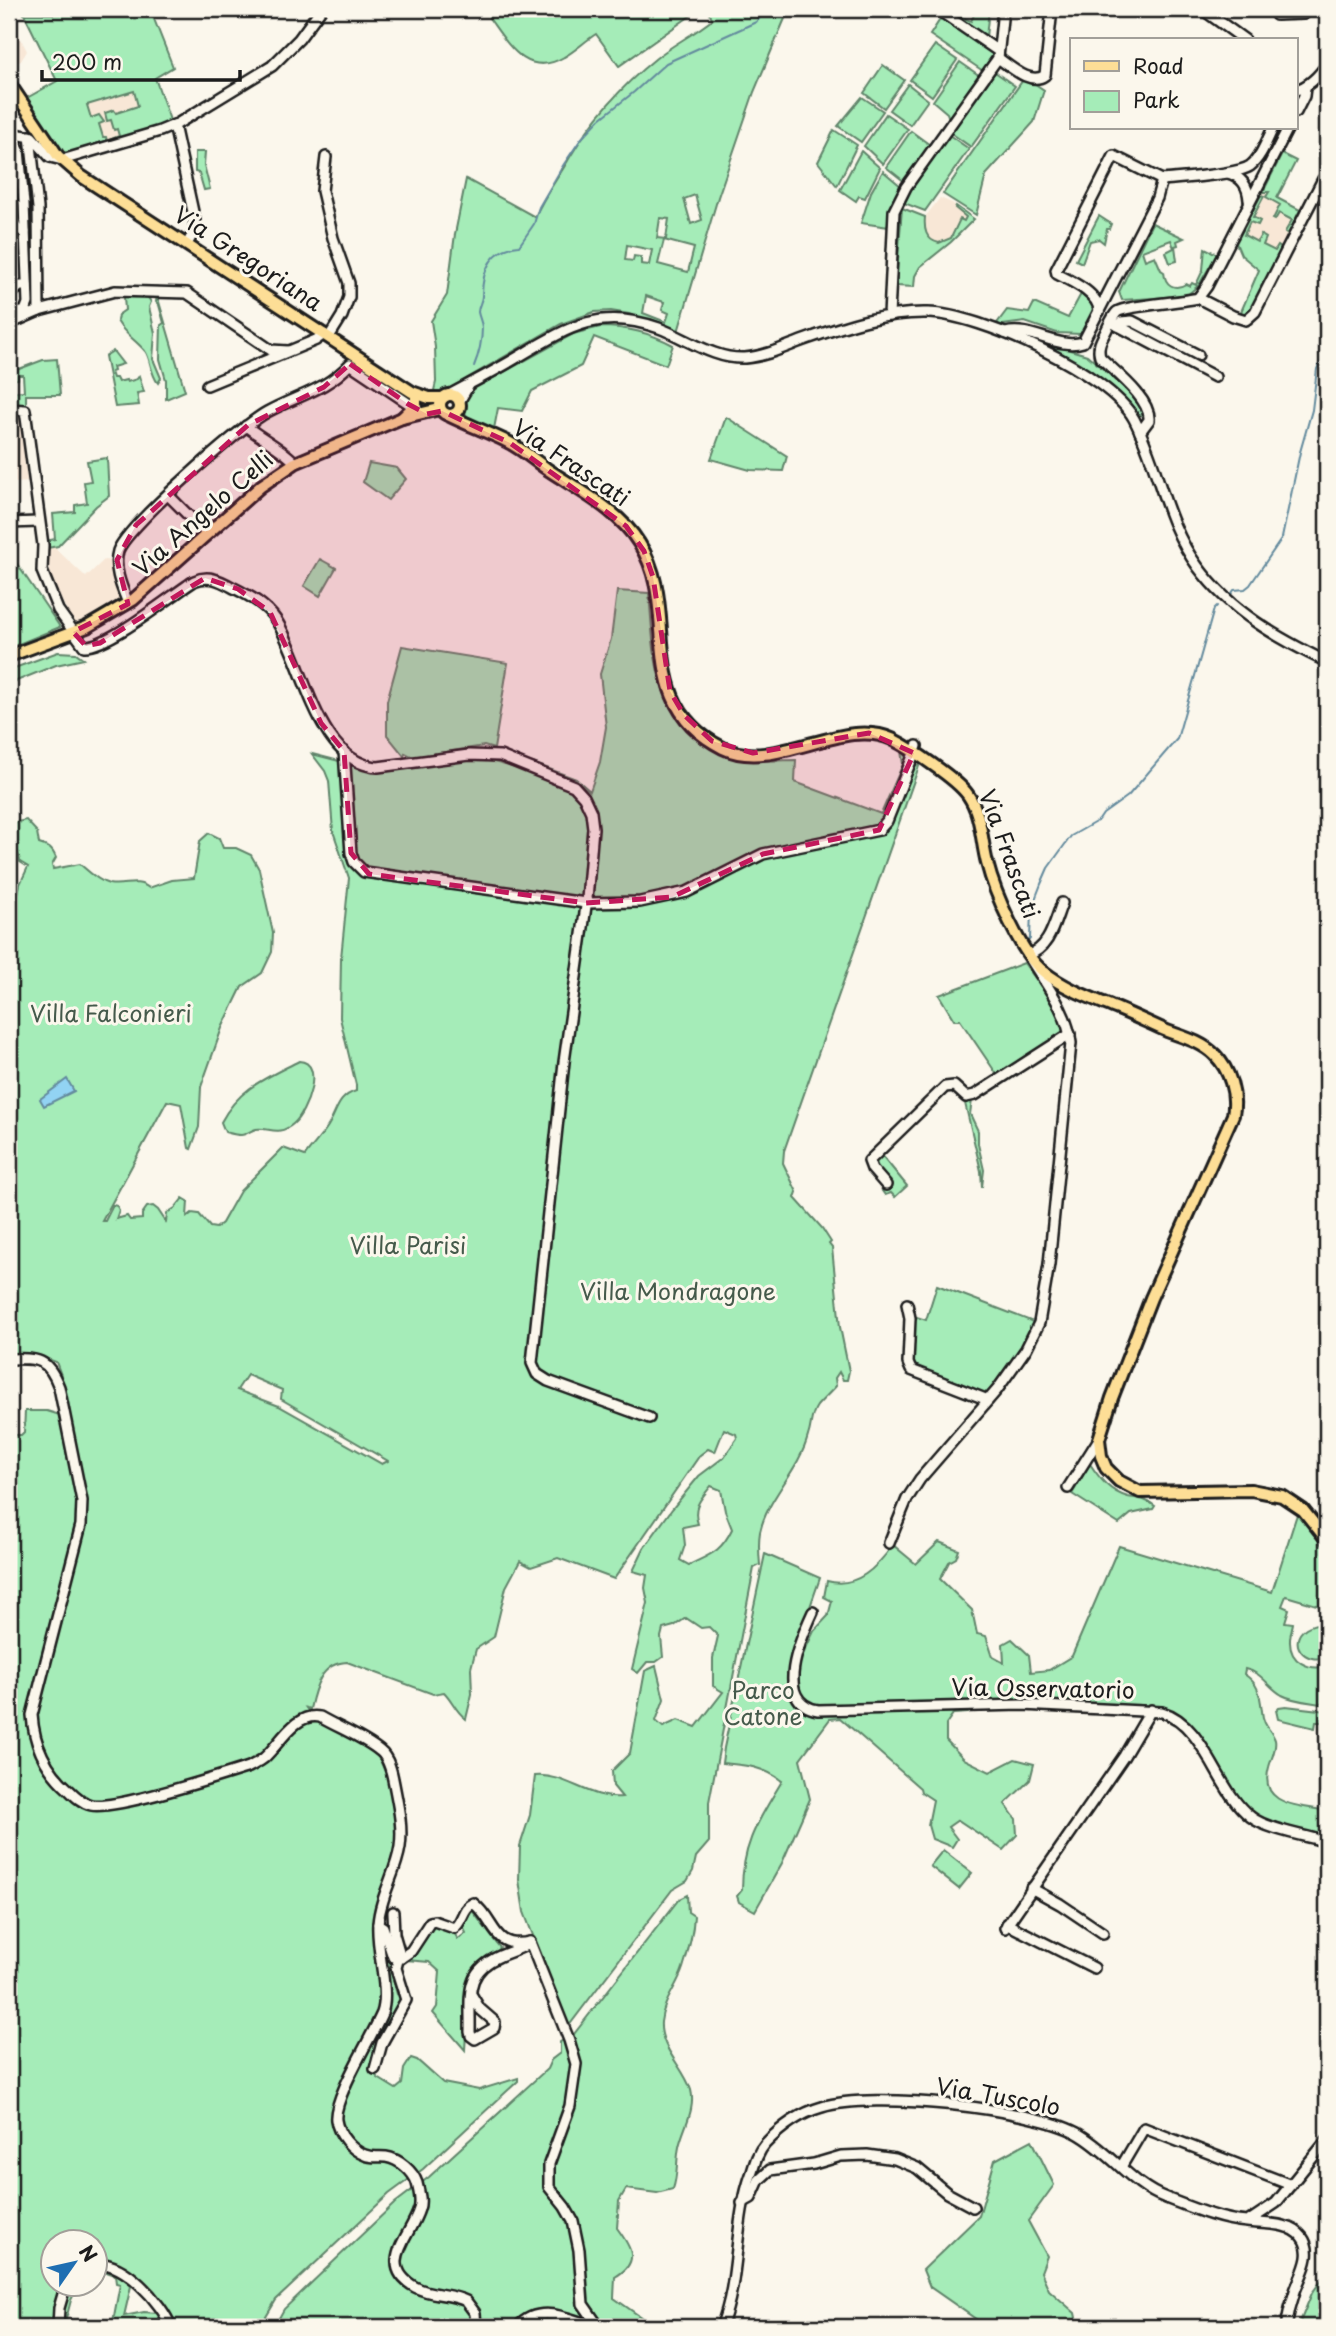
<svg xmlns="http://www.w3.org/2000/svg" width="1336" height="2336" viewBox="0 0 1336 2336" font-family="'Playpen Sans',sans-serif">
	<rect width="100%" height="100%" fill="#fbf7ec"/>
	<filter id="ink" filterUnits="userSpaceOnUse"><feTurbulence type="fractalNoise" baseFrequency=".0143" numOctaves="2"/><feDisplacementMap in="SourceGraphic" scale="14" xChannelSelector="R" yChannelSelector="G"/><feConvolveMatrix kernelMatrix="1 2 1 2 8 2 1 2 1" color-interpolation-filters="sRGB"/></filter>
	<g filter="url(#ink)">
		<!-- built -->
		<g fill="#f8e7d6">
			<path d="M9,9H12V21L27,51L21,61L9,66Z"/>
			<path d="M134,91L139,106L115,113L111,120L119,137L65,154L59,136L103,122L98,115L56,129L52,116Z"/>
			<path d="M1267,183L1270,194L1300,210L1273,265L1240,251L1236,243Z"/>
			<path d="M940,198L952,203L974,219L951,242L923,255L925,217Z"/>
			<path d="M9,414L22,415L24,438L28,451H26L27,466H30L33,482L9,483Z"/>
			<path d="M58,546L56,549L86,577L104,560L111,561L120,602L93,617L77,623L72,621L51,579L47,548Z"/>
		</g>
		<!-- green -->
		<g fill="#a5ecb8" stroke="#60846a" stroke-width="2" fill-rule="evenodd">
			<path d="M77,9H150L173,67L155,78L171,123L63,157L25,99L57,81L24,14H77ZM134,91L138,106L116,113L114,110L105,113L107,121L111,120L114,130L117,129L119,136L107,141L106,137H103L99,124L104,122L99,115L91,118L87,105Z"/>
			<path d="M482,9H700L619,66L596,34C585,41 575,51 564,57C527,79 508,44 489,18V14Z"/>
			<path d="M706,9H776L786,16L754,92L718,197L678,332L629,314L611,311L594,312L561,324L445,391L433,395L436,382L435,347L431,321L447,295L455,234L466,179L535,217C544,195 559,177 570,157C592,120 622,86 655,59C673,44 695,34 713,19ZM695,195L702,220L691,224L684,199ZM660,218L669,219L666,239L657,238ZM664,240L694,248L688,272L658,264ZM627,245L652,250L649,265L641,264V257L634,256L633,261L625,260ZM646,296L664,302L662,310L669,313L666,322L643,313Z"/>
			<path d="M971,9H989L986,37L949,12L971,21L976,11Z"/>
			<path d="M941,18L995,55L983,71L930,35Z"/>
			<path d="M935,45L957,60L932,96L910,80Z"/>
			<path d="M960,62L980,76L949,119L947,113L933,101Z"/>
			<path d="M883,65L904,80L884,108L864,93Z"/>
			<path d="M995,72L1015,86L971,147L951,133Z"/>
			<path d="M1025,77L1044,90L1034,122L986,175L976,215L943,194Z"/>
			<path d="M908,84L928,100L910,125L889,110Z"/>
			<path d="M862,97L883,111L861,142L838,126Z"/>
			<path d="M886,114L908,129L883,164L864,146Z"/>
			<path d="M834,130L857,145L837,186L818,162Z"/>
			<path d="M911,131L930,145L905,182L886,167Z"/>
			<path d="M949,135L969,149L925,211L904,203L907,195Z"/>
			<path d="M861,151L880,168L865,198L859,196L856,201L840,190Z"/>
			<path d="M195,152H205L204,165L210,189L204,190L199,173L195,172Z"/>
			<path d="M1282,154L1296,161L1277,198L1300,210L1288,234L1285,232L1292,220L1279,213L1275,220L1273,219L1280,205L1266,197L1269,192H1263Z"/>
			<path d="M883,171L902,187L892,206L889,227L861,223L871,192Z"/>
			<path d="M1261,195L1264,196L1253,217L1260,221L1258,225L1250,222L1244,235L1257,242L1261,235L1266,238L1263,245L1275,251L1278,246L1281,248L1253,308L1245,315L1240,314L1259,270L1241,255L1236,243Z"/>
			<path d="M956,206L974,219L951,242L920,267L915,276L914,287L896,286L902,208L925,217C924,228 925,240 939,243L951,238L960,219L964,221L966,217L955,208Z"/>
			<path d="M1099,216L1111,224L1109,229H1107L1104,243L1099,239L1090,241L1082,263L1076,260Z"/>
			<path d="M1152,223L1184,238L1177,241L1178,245L1175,246L1177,261L1170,263L1166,252L1174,248L1171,240L1142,251L1145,260L1155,256L1161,270L1164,272C1165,285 1174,291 1186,284L1190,286L1192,283L1196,285L1203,270L1205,248L1217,254L1199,285L1186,296L1122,300L1119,292Z"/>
			<path d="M1081,294L1096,309L1085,330L1080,334L1057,333L1025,322L995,326L1007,310L1029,313L1034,303L1068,318Z"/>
			<path d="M146,295L151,302L149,307L155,333L153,359L161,378L158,383C150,373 151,359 145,351C135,339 125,335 117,321L118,315L125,310L124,297Z"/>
			<path d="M157,295L185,391L166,399V380L160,359L161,325L164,323L159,305L156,302Z"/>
			<path d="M600,327C627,327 649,332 673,345L666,365L594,337L581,366L532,391L522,411L498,408L494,429C468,423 449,408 477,387L573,334Z"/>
			<path d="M1023,336L1087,355L1127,390L1143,411L1142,415L1137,416L1117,393Z"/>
			<path d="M113,351L123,364L113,367L114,371L111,372L113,378H116L118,382L126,380L127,382L137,379L139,376L144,392L137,393L139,405L115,407L105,356Z"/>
			<path d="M57,359L60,395H26V407H12L9,392L24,391L23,375H18V379L11,380V372L43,360Z"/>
			<path d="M726,417L787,456L783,471L750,470L711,459Z"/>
			<path d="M107,458L109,496L96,506L58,546L47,548L46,541L55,539L53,514L75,512V505L87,503L84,482L91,481L87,461Z"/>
			<path d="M369,463L397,468L406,479L388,500L363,482Z"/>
			<path d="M320,559L336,568L320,596L304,586Z"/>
			<path d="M15,561L60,627L9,648V564Z"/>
			<path d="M617,591L649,593C654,649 653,714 707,746C718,753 729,759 742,760C759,762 778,760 796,760L795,782L881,814L903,764L901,751L910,762L919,766L784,1151L783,1163L797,1192L795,1198L822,1228L831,1242L829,1244L832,1248L840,1327L849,1371L847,1380H843L839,1372L835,1378L836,1386C830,1393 823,1399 817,1406C810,1416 812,1425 808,1436C799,1471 767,1498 760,1532C758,1543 759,1554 760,1565L754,1568L709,1802V1842L696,1857L693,1871L687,1881L672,1890L568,2027L524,1912L519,1880L520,1846L530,1815L535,1776C566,1773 589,1800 622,1797L613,1786L612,1771L630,1753L645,1671L656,1666L664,1699L656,1721L663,1727L678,1720L696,1727L723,1692L713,1686V1658L718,1636L709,1627L701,1628L686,1618L674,1626L663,1629L661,1637L663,1657L656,1662H647L638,1673L632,1669L648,1603L645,1588L647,1575L633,1571L644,1548L672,1509L699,1476L724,1457L737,1438L736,1434L724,1429L715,1452L708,1449L700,1455L614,1579L558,1558L531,1567L520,1561L506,1587L494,1637L476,1649L471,1668L472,1694L466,1719C455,1711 453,1701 444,1692L433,1694L347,1662C321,1663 315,1687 310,1709L306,1708L315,1720L377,1753L392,1788L398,1839L376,1907L374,1923L382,1937L397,1978L393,1980L397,1994L401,1993L403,2005L377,2055H374L370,2069L378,2078L396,2089L402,2084L404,2069L411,2058L417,2060L443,2083L479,2090L518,2078V2081L423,2169L389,2194L276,2300L260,2327H112L120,2284L116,2283L115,2275L104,2271L95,2272L94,2242H52V2284H79L71,2300L64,2327H9V1435H21L24,1432L25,1411H47L60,1415L54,1385L61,1375L56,1362L45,1358L20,1356L9,1369V906L15,908L20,884L28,867L20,862C19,849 7,838 12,823L26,820L37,832L39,844C49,847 52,848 56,858L52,865L53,869L80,864C88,871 98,881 109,884C124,887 136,878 149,888L172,880L194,878L200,841L209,833L219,838L223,848H236L251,855L259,869L273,933L272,952L262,973L242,987L222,1028L201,1087L199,1127L191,1149L189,1148L181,1104L167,1101L102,1221H105L113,1205L117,1206L119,1210L116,1219L127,1216L130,1220L142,1219V1214L147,1207L153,1206L158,1210L166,1222L167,1213L175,1208L183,1198L188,1201L187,1217L192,1213L199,1214L210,1227L216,1228L222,1223L240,1191L283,1148L305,1156C312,1146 320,1138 326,1129C337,1114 336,1097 356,1091V1085L340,1018L341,958L349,878L333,831L329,781L325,771L312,754L382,772L479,758L527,771L533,763L576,779L590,791L600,762L606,727L600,674L611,639ZM247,1375L282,1390L281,1399L388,1461L382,1464L279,1406L237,1390ZM711,1486L721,1490L725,1511L732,1529C721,1552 711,1554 689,1565L680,1560L685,1545L683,1527L698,1524C692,1506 701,1499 711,1486ZM133,2285L153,2304L158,2313L144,2312L124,2316L131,2286Z"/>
			<path d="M402,646L508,663L494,749L484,746L413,757L405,753L404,756L387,735V701Z"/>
			<path d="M58,652L76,653L84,659L56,665L9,684V670Z"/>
			<path d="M1024,963L1057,1008L1067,1033L998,1076L960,1020H954L939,995Z"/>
			<path d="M299,1061C326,1062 306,1114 293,1124C278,1137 269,1127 256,1129C251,1130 246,1135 241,1135C236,1135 229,1133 225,1132L221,1122C239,1088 266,1078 299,1061Z"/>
			<path d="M964,1099L972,1100L970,1114L978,1131V1144L984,1170L982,1187L981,1171Z"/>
			<path d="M880,1153L907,1186L895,1197L891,1193L885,1195L882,1191L889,1186L871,1166Z"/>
			<path d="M937,1285L1036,1323C1024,1351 1003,1373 987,1395L911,1367L914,1316L926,1320Z"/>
			<path d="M1090,1464C1100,1479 1110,1492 1128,1497C1139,1499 1146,1499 1155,1506L1153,1509L1131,1514L1119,1524L1072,1494Z"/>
			<path d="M1299,1508L1327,1543V1577L1320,1606L1286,1596L1282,1606L1289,1609L1285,1622L1293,1623C1292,1629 1290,1634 1290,1640C1289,1662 1309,1671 1327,1666V1705C1313,1702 1295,1702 1282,1695C1268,1687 1262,1672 1245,1669L1244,1674C1259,1684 1260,1694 1262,1711C1263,1727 1272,1730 1275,1740C1277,1748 1271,1759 1269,1767C1258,1806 1299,1805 1327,1811V1838L1263,1819L1248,1810L1189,1724L1173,1711L1157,1707L979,1701L968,1713L953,1714L946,1724V1740L964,1759L990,1772L1015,1759L1034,1764L1030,1780L1005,1804L1016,1819L1017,1835L1003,1850L958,1820L948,1827L957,1839L952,1847L932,1839L928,1825L933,1800L921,1792L920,1788L840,1718L830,1719L800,1759L810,1799L782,1863L755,1911L739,1902L737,1896L742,1890C742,1843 759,1820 782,1781C763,1766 745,1765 722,1763L724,1748L765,1554L820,1578L794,1653L788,1684L798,1713L804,1701L797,1692L800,1661L814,1631L828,1616L832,1601L824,1597L827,1581C857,1589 877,1567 893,1545L916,1564L939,1542L959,1550L956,1558L949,1562L940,1579L972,1610L977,1634L986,1636L993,1657L1004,1663L1003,1644L1012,1639L1029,1655L1031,1672L1049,1670L1072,1656L1119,1546L1272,1592Z"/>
			<path d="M1327,1622V1657C1303,1665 1287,1641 1306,1628C1312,1624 1320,1623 1327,1622Z"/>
			<path d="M1286,1706L1327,1711V1722H1316L1315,1728L1278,1719L1276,1710L1279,1707Z"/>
			<path d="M943,1850L972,1873L959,1889L930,1866Z"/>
			<path d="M687,1895L688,1912L694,1916C693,1935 689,1950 683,1968C677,1987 663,2001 661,2022C659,2048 684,2067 691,2090C696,2110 683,2128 679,2147C676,2162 678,2175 673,2189L657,2193L626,2189L619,2201L617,2228C631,2247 641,2262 615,2277L614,2298L645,2320L651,2327H274L284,2309L395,2203L429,2177L547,2069L551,2060L560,2053V2042L574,2034L679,1899Z"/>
			<path d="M471,1909L500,1948C494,1957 485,1960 479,1967C469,1981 466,2032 465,2050L433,2013L437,2007L440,1972L429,1962L406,1960L416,1953L434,1925L454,1933L458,1939L466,1933L463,1927L468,1911Z"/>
			<path d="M1032,2140L1054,2185L1028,2221L1047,2256L1041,2272L1049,2290L1075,2313L1078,2327H979L980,2322L930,2287L923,2270L979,2216L995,2160Z"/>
			<path d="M1327,2273V2327H1298L1312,2293Z"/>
		</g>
		<!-- water -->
		<path fill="#92d3f3" stroke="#638a9d" stroke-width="2" d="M67,1079L74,1091L44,1106L40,1099Z"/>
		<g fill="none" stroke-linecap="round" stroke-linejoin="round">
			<!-- stream -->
			<g stroke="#638a9d" stroke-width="2">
				<path d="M474,366C479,354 482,341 482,328C482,322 479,318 478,312C478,306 482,302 482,296C482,270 491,249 519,246L534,224L539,207L564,164L581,139L600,119L634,92L666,63L756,22L768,9"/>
				<path d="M1230,596L1234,590L1245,589L1250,585L1282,538L1300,452L1312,410L1317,369L1326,352L1327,342"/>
				<path d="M1027,942L1030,939L1031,910L1041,884L1048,868L1071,836L1099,820L1103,814L1128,796L1177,739L1214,609L1217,606"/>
			</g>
			<!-- minor casing -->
			<g stroke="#1c1c1c" stroke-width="14">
				<g id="minor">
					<path d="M937,9L998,51"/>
					<path d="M1202,9L1245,40"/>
					<path d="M1276,15L1304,14L1302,9"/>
					<path d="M998,58C1011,67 1031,86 1045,75L1052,9"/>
					<path d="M1296,90C1310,86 1319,76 1327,64"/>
					<path d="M1296,112L1304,96L1305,88"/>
					<path d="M174,125L195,221L194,232L187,244"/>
					<path d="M9,133L32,137L50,157L62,160L160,131L177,124L272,66L299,39L321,9"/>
					<path d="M30,136L38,208L39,311"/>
					<path d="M9,142L16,144L19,150L24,204L28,303L25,311L9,315"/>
					<path d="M326,157L322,191L333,238L349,283V297L342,316L329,337"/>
					<path d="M1228,173C1242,177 1248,186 1249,200"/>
					<path d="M1162,180C1181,178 1237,175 1250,166C1261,158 1267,140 1273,128"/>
					<path d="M9,208L17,229L25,232"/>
					<path d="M9,295L20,286H27"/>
					<path d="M1198,298L1207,286L1288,128"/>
					<path d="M1099,312C1100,294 1071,281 1057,274L1056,270L1114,156L1162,180"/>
					<path d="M889,316L894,211L906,187L998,58L1003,9"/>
					<path d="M1111,322L1215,377"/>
					<path d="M9,324L39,311L115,291L187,293L271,350L288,351"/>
					<path d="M1118,326L1121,322L1132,321L1198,355"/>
					<path d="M1005,333C1032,326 1057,350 1083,342L1157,198L1162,180"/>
					<path d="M207,385L316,340L324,334"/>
					<path d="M447,396C471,383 495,371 518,357C569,327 599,307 659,328C686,338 715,360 745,358C767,356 787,346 807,339C846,325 886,312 928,313C980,314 1109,373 1134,419C1159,467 1165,523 1198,567C1231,612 1278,638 1327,662"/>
					<path d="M459,402L469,385"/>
					<path d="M9,409L25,410L43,545L42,571L58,610L84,646C107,648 172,595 194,581C209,574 221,581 234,588C250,596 266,605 276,620C304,661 317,764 378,767L469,755L500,756L574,786L584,797L591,812L593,828L587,899L564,1062L532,1363L537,1374L548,1381L649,1418"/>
					<path d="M246,426C259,437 286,451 295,463"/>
					<path d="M1140,432L1149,420C1151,399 1115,372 1100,357C1097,347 1101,340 1106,331C1109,325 1112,317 1117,312C1124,306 1182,302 1198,298L1233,316L1246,320L1255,312L1323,179L1327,177"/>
					<path d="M168,495L206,533"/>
					<path d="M9,523L38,522"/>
					<path d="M128,603C122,588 113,568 118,551C126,527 241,426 267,412C298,395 325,391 350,364L417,409"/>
					<path d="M344,751L351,853L354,862L364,872L586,903L640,902L687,892L763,854L879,830L887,821L917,746"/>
					<path d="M9,1184V1203"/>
					<path d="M886,1185L872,1169L869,1161L945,1087L954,1086L966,1097L975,1095L1070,1034"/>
					<path d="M907,1304L910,1318L908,1363L911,1370L988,1400"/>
					<path d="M9,1359C38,1358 48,1358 59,1387L82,1501L81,1525L32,1715C34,1746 46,1770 69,1790C75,1796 82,1803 91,1805C116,1810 220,1776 249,1767C254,1764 259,1762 264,1758C280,1744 295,1712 320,1717C339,1728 363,1737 380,1751C389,1758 392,1773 394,1784C398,1805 403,1826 400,1847C396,1873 380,1897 378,1924C376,1950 390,1991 382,2013C372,2037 333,2098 336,2120C338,2134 351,2150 365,2155C372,2158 379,2156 386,2157C399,2159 413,2171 417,2183C419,2192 422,2201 419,2209C411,2236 376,2265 415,2287C431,2296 450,2293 466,2301L475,2313L476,2327"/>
					<path d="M1068,1488L1099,1439"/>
					<path d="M889,1543L907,1499L920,1479L997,1390L1026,1349L1039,1323L1049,1264L1071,1043C1068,1011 1044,982 1028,955C1050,948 1054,923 1062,903"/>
					<path d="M813,1612C801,1638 772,1702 818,1710L1022,1705L1162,1712C1205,1724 1217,1792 1251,1817C1266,1829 1307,1836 1327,1842"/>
					<path d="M1031,1888L1060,1904L1103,1933"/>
					<path d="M393,1912L394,1934L401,1958"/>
					<path d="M378,1924L383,1927L393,1957L398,1960L411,1951L430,1922L434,1921L454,1928C463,1922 462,1908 473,1903C497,1921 491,1950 530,1942"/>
					<path d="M1007,1924L1094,1968"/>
					<path d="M1005,1928L1124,1756L1151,1710"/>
					<path d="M530,1942L569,2040L576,2064L570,2106L549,2164V2187L565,2207L573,2221L579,2250L583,2304L599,2327"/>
					<path d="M471,1994L480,2009L495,2022L494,2028L475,2039L471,2036L470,2032C471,1997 463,1972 500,1956C509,1952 517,1950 526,1945"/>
					<path d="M375,2069L382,2043L406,2000L396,1968L398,1960"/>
					<path d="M1121,2167L1144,2128L1291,2185"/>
					<path d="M742,2203L751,2198L759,2180L770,2170L814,2164L841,2156L867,2155L895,2159L917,2168L947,2193L973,2207"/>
					<path d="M1249,2221L1276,2203L1327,2140"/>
					<path d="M94,2264C123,2259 162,2303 171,2327"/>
					<path d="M58,2327L59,2308L66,2284"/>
					<path d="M518,2327C539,2303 570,2319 595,2327"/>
					<path d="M721,2327C741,2278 733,2222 752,2172C755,2162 758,2152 765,2144C781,2127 801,2113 822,2107C873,2091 1030,2108 1077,2133C1110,2151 1131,2185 1166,2198C1192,2208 1220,2220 1247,2222C1264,2224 1291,2222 1302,2237C1315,2254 1301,2274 1295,2291C1291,2303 1288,2315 1286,2327"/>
				</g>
			</g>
			<!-- major casing -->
			<g stroke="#1c1c1c" stroke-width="16">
				<g id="major">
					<path d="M9,83L58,156L81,176L412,392L429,398H443"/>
					<circle cx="450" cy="405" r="10"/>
					<path d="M448,415C468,425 488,432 508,442C522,449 534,460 547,469C578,490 619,510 639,543C683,610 631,702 723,748C774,773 843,716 892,739C910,748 957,779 968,795C982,815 981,840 987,863C994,891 1021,955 1044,972C1065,989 1094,999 1118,1009C1135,1016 1151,1024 1167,1031C1183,1037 1202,1042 1215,1055C1230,1070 1237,1094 1233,1115L1151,1298L1112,1398L1099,1439L1101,1456L1106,1468L1119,1481L1140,1492L1251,1490L1282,1496L1303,1510L1327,1540"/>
					<path d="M402,418L416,404V396"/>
					<path d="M9,656L87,627L133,600L261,486L295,463L402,418L435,410"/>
				</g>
			</g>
			<!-- minor -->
			<use href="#minor" stroke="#fbf7ec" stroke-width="9"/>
			<!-- major -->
			<use href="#major" stroke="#fdde96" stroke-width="10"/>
		</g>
	</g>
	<!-- marked area -->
	<path fill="#c2185b" fill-opacity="0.2" stroke="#c2185b" stroke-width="5" stroke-dasharray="14 9" stroke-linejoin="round" d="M350,364L408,404L427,414L442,411L510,443L626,526L644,551L653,577L670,691L684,715L712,741L753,753L869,733L914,753L879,830L763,854L672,897L586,903L369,874L351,853L344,751L321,723L270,612L238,589L205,578L100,643L86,646L73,632L128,604L117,560L136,525L248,425L324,387Z"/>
	<g text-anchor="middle" stroke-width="6" stroke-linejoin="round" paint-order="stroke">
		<!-- street labels -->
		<g font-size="23" fill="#1c1c1c" stroke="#fbf7ec">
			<text transform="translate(248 259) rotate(33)" y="8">Via Gregoriana</text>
			<text transform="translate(571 463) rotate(34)" y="8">Via Frascati</text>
			<text transform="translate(203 514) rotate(-41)" y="8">Via Angelo Celli</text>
			<text transform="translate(1009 854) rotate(70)" y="8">Via Frascati</text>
			<text transform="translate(1043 1689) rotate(1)" y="8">Via Osservatorio</text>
			<text transform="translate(998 2097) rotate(10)" y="8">Via Tuscolo</text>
		</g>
		<!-- park labels -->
		<g font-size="23" fill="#455a4b" stroke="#fbf7ec">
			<text x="111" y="1022">Villa Falconieri</text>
			<text x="408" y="1254">Villa Parisi</text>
			<text x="678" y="1300">Villa Mondragone</text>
			<text x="763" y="1699">Parco<tspan x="763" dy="26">Catone</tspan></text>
		</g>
	</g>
	<!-- margin -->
	<rect width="1336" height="2336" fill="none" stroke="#fbf7ec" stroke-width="35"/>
	<rect x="18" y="18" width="1301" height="2301" fill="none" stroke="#1c1c1c" stroke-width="2.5" filter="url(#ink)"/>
	<!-- legend -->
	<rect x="1070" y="38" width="228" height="91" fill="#fbf7ec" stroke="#a29f99" stroke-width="2"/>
	<rect x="1084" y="61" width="35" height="10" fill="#fdde96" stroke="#a29f99" stroke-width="2"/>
	<text x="1133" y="74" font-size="21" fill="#1c1c1c">Road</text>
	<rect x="1084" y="91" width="35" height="21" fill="#a5ecb8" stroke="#a29f99" stroke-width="2"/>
	<text x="1133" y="108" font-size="21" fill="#1c1c1c">Park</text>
	<!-- north arrow -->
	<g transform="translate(74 2263) rotate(56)"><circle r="33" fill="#fbf7ec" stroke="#a29f99" stroke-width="2"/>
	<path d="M0-5L12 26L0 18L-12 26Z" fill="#1f6fb2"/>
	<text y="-10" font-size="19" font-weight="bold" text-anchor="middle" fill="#1c1c1c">N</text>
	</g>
	<!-- scale -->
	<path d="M42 70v10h198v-10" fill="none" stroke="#1c1c1c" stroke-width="3.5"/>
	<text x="52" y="70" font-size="21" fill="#1c1c1c" stroke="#fbf7ec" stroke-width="5" paint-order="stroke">200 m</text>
</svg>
